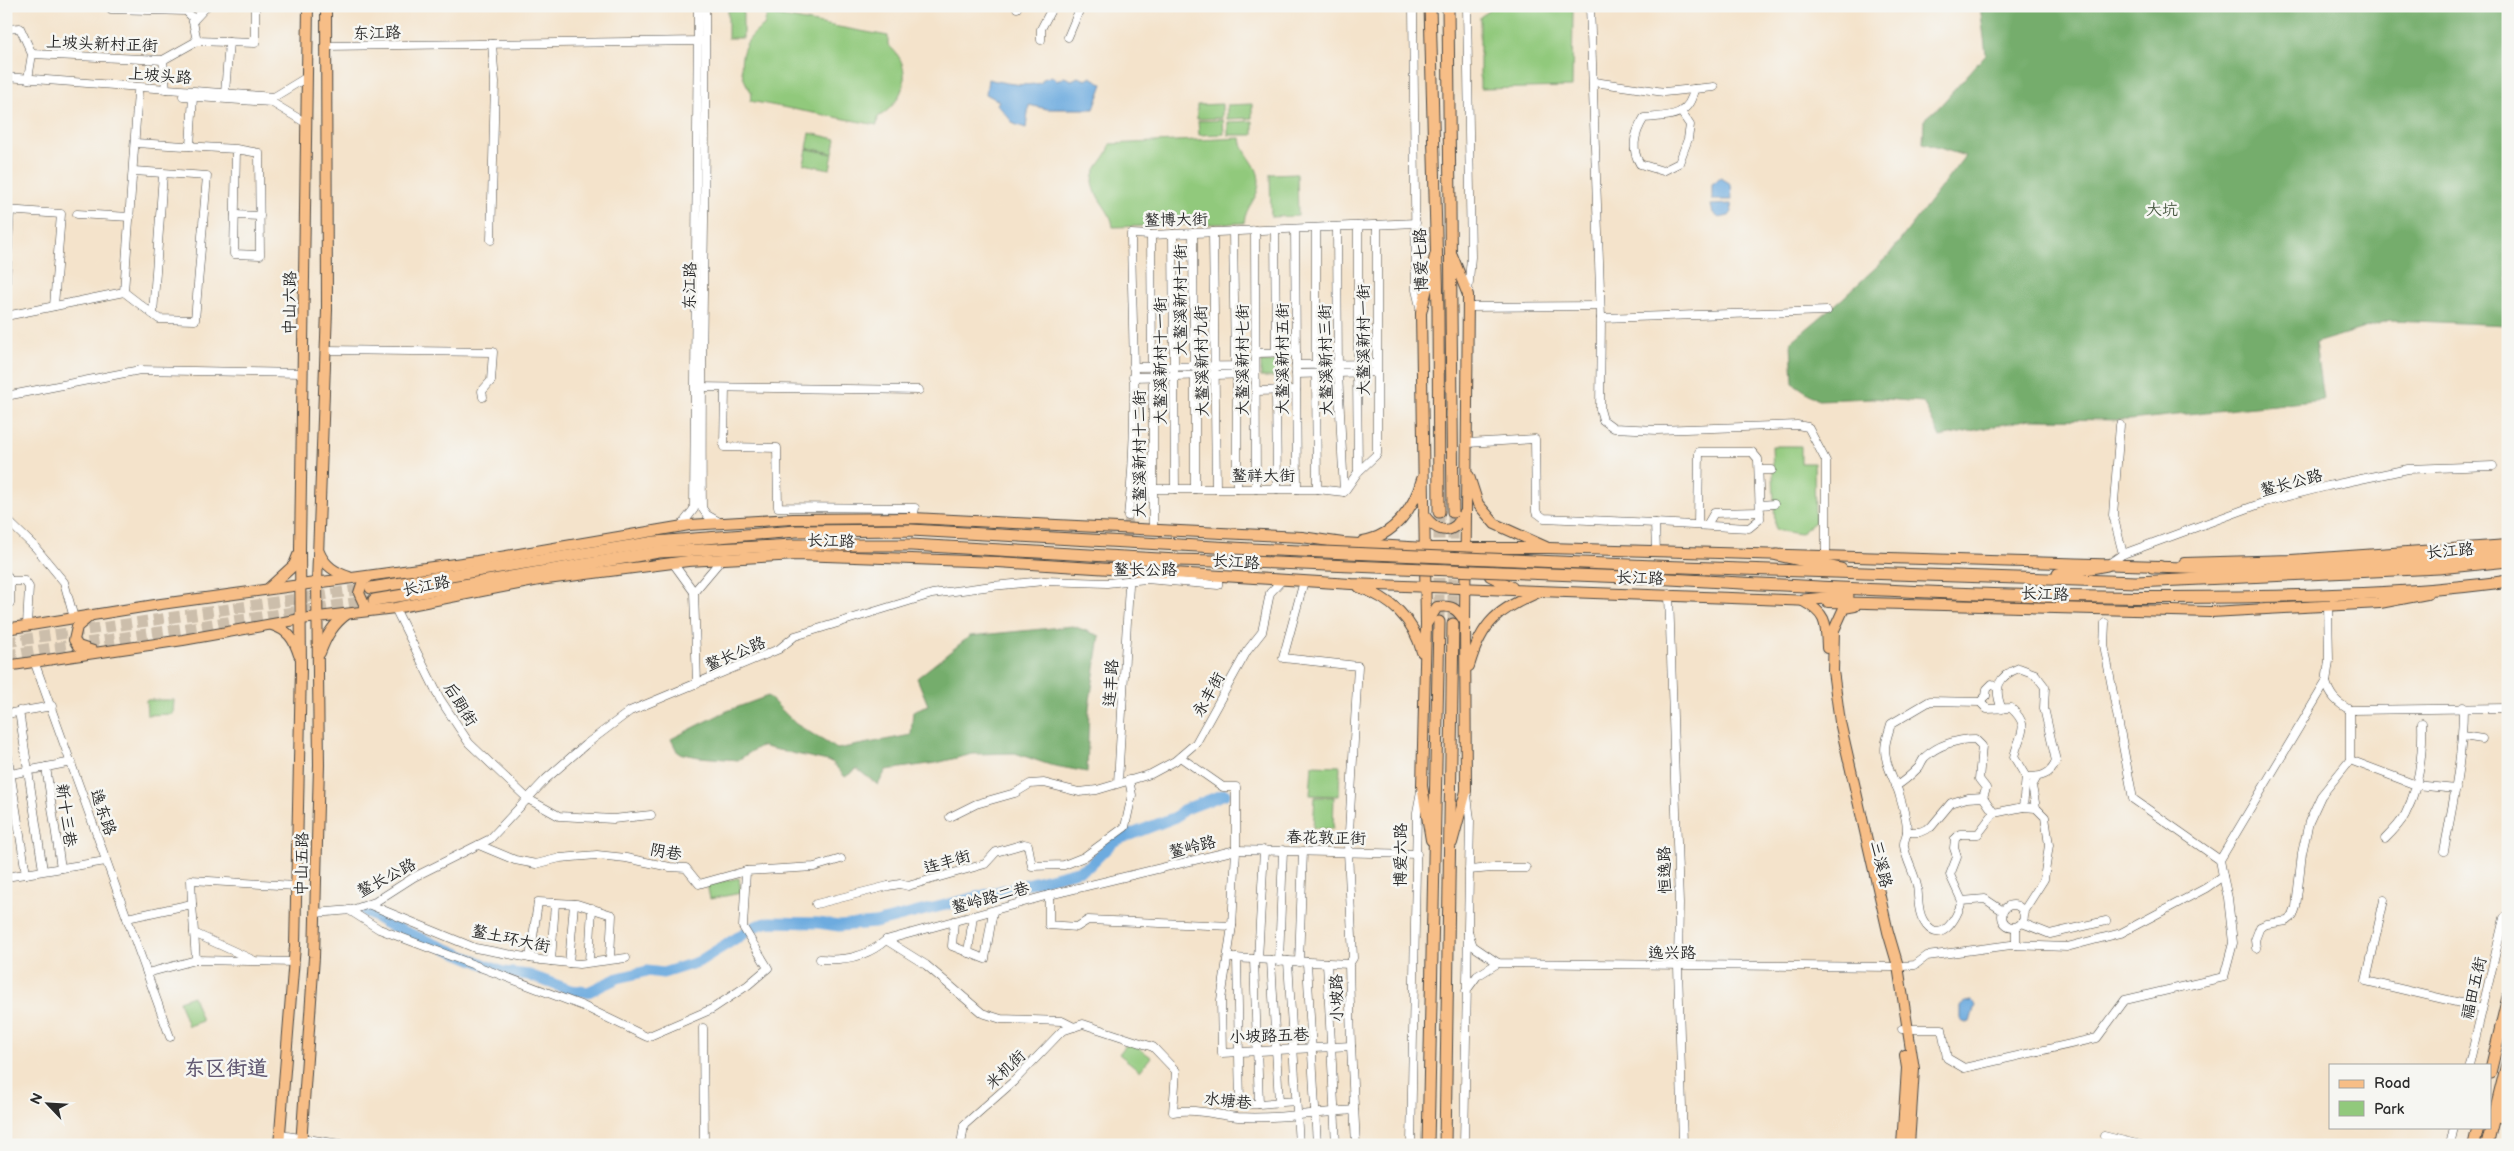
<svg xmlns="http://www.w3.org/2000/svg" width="2514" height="1151" viewBox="0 0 2514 1151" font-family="'Balsamiq Sans','LXGW WenKai TC',sans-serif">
	<rect width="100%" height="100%" fill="#f6f6f2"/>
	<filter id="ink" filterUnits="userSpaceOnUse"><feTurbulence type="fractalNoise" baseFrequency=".02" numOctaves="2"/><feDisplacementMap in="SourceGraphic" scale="10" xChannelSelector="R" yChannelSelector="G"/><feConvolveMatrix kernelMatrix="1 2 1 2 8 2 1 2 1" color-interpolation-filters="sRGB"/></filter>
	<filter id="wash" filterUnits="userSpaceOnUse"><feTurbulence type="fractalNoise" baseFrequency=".0096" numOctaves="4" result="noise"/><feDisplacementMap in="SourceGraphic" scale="20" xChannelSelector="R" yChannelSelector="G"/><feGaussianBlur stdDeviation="1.12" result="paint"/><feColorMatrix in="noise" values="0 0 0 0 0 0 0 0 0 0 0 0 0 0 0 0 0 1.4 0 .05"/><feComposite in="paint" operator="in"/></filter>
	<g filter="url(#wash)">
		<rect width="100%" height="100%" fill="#f4e3cb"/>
		<!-- green -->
		<g fill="#91c97c" stroke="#5e7a54">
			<path d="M1495,6H1570L1573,9L1572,87L1480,89V17Z"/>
			<rect x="728" y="10" width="15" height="28"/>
			<path d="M767,14L888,36V45C915,66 906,101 878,117L877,125L750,101L752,93C734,70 739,41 764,26Z"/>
			<path d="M1222,104V118L1197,119V105Z"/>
			<path d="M1252,104V118L1227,119V105Z"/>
			<path d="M1223,120L1224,134L1199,135L1198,121Z"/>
			<path d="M1253,121V135H1228V122Z"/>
			<path d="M810,133L836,139L833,153L807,148Z"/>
			<path d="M1241,138C1242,155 1258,162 1259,180C1260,198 1245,206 1244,223L1113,227C1112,210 1094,200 1093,181C1093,165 1109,158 1110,144Z"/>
			<path d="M807,149L833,154L830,169L804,164Z"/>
			<path d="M1297,173L1298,216L1271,217L1270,174Z"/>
			<rect x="1261" y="362" width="27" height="15"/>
			<path d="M1772,446H1801V463H1814L1815,522L1800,534L1775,530Z"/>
			<path d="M146,700H174L173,714L147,715Z"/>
			<path d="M1312,765L1340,766L1339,796L1310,795Z"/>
			<path d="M1315,797H1334L1333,829L1313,828Z"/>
			<path d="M739,878L741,893L710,899L707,884Z"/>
			<path d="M193,996L202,1021L188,1026L179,1001Z"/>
			<path d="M1129,1041L1151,1057L1140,1071L1119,1054Z"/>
		</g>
		<!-- forest -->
		<g fill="#74ad6c" stroke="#506c4c">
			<path d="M1980,6H2508V325L2391,320L2315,343L2323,400L2129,420L2030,419L1940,437L1923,402L1872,398L1818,400L1793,383L1791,342L1842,299L1888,256L1965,156L1923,143L1924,120L1940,106L1986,54Z"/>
			<path d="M1073,626L1100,636L1089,707L1087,772L1050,765L1015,753L973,754L936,763L886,770L878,785L857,769L845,777L832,762L760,746L738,760L699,757L678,753L671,739L727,711L768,696L796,724L837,749L911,735L913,711L928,705L917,678L970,636Z"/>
		</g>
		<!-- water -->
		<g fill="#6dabdf" stroke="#4c6b85">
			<path d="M1052,76L1057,81L1064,77L1072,80L1078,77L1086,80L1091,77L1103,84L1094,109H1047L1029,105L1026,128L1014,124L997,104L999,101L986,94L988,79C1004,83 1024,87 1041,83L1043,79Z"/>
			<path d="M1721,178L1731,184L1732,200H1712V184Z"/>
			<path d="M1731,204L1732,212L1729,216L1719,218L1713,213L1711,205Z"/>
			<path d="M1971,1001L1975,1005L1970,1022L1966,1023L1961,1021V1007L1965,1002Z"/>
		</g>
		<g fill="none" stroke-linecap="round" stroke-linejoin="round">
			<!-- river -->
			<path stroke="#6dabdf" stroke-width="11" d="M365,911L387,924L503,972L529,975L570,990L588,992L618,978L647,971L663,973L698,962L756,926L769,922L818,923L839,926L875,923L1081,870L1089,866L1114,841L1176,817L1183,810L1225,794"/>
		</g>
	</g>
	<g filter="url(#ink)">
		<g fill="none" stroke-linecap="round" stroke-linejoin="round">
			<!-- minor-tunnel -->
			<path stroke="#ccbeab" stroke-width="8" stroke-dasharray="8 4" stroke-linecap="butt" d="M1128,516V575"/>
			<!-- highway-tunnel -->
			<g stroke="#ccbeab" stroke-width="11" stroke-dasharray="11 5.5" stroke-linecap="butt">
				<path d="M1453,512V624"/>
				<path d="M1439,622V512"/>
				<path d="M6,642L370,588"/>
				<path d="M6,655L373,600"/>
			</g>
			<!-- minor casing -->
			<g stroke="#494743" stroke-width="9">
				<g id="minor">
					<path d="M705,6C707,174 700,341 702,508L707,515L721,523"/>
					<path d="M1413,6L1416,290L1421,311"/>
					<path d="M1467,6L1471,257L1468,293"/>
					<path d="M1590,6L1601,318L1827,311"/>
					<path d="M1017,8V6"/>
					<path d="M193,21L207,6"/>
					<path d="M6,29L20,28L32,54"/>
					<path d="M1068,37L1081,6"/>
					<path d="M1041,40V29L1053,6"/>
					<path d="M197,41L255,43V6"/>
					<path d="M326,46L702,41"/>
					<path d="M163,60L166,89"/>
					<path d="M6,77L274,97L307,77"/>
					<path d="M28,79L32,54L163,60L197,41L192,17L186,11L111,9L110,6"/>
					<path d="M1594,82L1664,92L1714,87"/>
					<path d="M225,93L229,42"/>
					<path d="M183,96L271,102L306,123"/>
					<path d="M1681,112L1690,125L1688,139L1679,163L1663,171L1640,164C1630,148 1635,132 1644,118C1668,116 1689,118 1694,89"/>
					<path d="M135,143L236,149L234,254L260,255L259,153L236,149"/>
					<path d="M190,146L193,97"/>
					<path d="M6,210L61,214L54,306"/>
					<path d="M77,214L130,217"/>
					<path d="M235,215L260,216"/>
					<path d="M1337,227L1338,373L1344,492"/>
					<path d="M1295,229L1297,489"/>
					<path d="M1255,230L1256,489"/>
					<path d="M1275,230L1276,352"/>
					<path d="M1233,231L1235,366"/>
					<path d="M1213,232L1216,489"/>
					<path d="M1193,233L1194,367"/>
					<path d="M1173,234L1175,489"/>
					<path d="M1151,235L1152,368"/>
					<path d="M491,240L495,82L492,44"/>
					<path d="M6,282L10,210"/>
					<path d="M124,292L159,319L195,320L207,176L134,171"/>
					<path d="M1468,307L1600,306"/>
					<path d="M153,314L163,174"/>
					<path d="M6,316L124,292L138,92"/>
					<path d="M1601,318L1600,409L1603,420L1614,428L1657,430L1797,425L1808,427L1826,461V556"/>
					<path d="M326,350L493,352L491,381L482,391L483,397"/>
					<path d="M1255,353L1296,352"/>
					<path d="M1358,364V226"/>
					<path d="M1296,365L1376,364"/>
					<path d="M1316,365V228"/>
					<path d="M1133,367L1255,366"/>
					<path d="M1357,373L1358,472"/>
					<path d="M1296,374L1377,372"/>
					<path d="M1316,374L1317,489"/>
					<path d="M1237,375V489"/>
					<path d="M1133,377L1255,374"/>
					<path d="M1153,377V530"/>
					<path d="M697,387L919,390"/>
					<path d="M725,388L724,447L777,448L778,507L915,508L913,518"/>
					<path d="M1276,390L1277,489"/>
					<path d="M1256,391L1296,390"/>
					<path d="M6,396L140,370L302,373"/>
					<path d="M2120,425L2113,515L2123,554"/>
					<path d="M1467,443L1535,439L1536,512L1544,518L1655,523L1656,552"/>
					<path d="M1759,470H1772"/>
					<path d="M1131,489H1317L1344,492L1358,472L1377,454V225"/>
					<path d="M1195,489V376"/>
					<path d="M1760,505L1774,504"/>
					<path d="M1128,516C1139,423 1132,327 1131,234L1151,235L1416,223"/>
					<path d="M6,519L35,547L64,582L74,618"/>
					<path d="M1655,523L1749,528L1760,519L1758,459L1752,452H1699L1698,525"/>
					<path d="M1707,525L1714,513L1760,512"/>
					<path d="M680,527L694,509L698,6"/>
					<path d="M673,563L694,592"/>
					<path d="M2107,565L2123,554L2265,502L2328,486L2408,469L2493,466"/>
					<path d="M6,574L10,581V603L6,606"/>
					<path d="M10,581H25L29,587L27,625"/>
					<path d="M1304,581L1283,658L1358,666L1348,851L1353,958L1349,964L1351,1046L1356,1145"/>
					<path d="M1669,594L1679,904L1678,966L1683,1145"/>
					<path d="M395,608L440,699L469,743L528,799L559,816L613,819L651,815"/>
					<path d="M2105,623L2104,645L2133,799L2220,860"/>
					<path d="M34,661L170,1037"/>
					<path d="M2326,682C2330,696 2337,703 2350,710L2508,708"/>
					<path d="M697,684L694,592L721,560"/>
					<path d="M1980,702L1986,696L1987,689L1992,684L1997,687"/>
					<path d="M2002,709C1993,688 1998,676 2019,668L2035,674L2045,687L2044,708L2056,761C2051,776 2039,777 2026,777"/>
					<path d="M19,711L43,870"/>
					<path d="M6,714L52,706"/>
					<path d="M2463,736L2482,739"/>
					<path d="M6,745L26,874"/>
					<path d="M1180,757L1223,787H1236V850L1232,926L1221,1000L1222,1053L1351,1046"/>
					<path d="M2350,760L2416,785L2456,789"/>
					<path d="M46,767L61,868"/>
					<path d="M6,775L72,762"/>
					<path d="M1118,783L1129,585"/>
					<path d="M1896,786C1905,781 1912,774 1919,767C1921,764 1922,760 1925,757C1938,745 1957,739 1975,739L1982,746L1979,779L1986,788L1983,797"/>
					<path d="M2036,808L2032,786L2037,777"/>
					<path d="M950,817L976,804L1015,793L1030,784L1044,783L1079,792L1097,790L1151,774L1175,761L1196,743L1247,651L1262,632L1270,593L1282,580"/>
					<path d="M1907,832H1920L1931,827L1951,803L1967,798L1983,797L1994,813"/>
					<path d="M2385,839C2392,832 2400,824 2405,815C2420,786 2423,755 2422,723"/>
					<path d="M479,845L515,860L536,864L560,858L597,855L626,858L670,867L686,868L699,884L746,871L814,867L841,859"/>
					<path d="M2444,851C2453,804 2463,756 2463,707"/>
					<path d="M1469,870L1492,868H1526"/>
					<path d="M6,877L106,861"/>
					<path d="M1049,895V925L1077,927L1088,920L1232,926"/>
					<path d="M2384,900L2366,981L2482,1008"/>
					<path d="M1962,901L1950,875L1957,857L1954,848L1955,839L1960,834H1978L1994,813L2023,807"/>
					<path d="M192,904L191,880L296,886"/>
					<path d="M368,904L475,948L541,960L579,964L626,958"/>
					<path d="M816,904L888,886L900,884L908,886L985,864L996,852L1024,844L1028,845L1032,866L1064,865L1084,857L1125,827L1132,795L1129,780"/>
					<circle cx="2013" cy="916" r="11"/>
					<path d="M349,910L379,929L583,1006L647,1037L712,1009L748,985L768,968L743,927L746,871"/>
					<path d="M2003,911L1985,899L1962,901C1957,919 1939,949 1923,920C1917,910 1919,897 1917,886C1914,872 1906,860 1904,846C1903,841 1907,836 1907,831C1907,821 1903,807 1900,797C1897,784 1888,771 1886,758C1883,746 1888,735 1891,724L1930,701L1980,702L1987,709L2011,708C2032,727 2019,734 2014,757L2026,777L2023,807L2036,808L2045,817L2049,845L2044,879L2023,912"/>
					<path d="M315,913L352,910L375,902L414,877L490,839L546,779L585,745L630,711L779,649L795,636L932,594L992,586L1044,581L1107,583L1146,579L1218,585V576"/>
					<path d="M127,918L192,904L196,960"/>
					<path d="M954,921L952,946L985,959L993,911"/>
					<path d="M2022,923L2050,934L2106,921"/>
					<path d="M2016,927V945"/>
					<path d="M1468,932L1473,946L1498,963L1892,967L1915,965L1927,956L2011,945L2067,947L2121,933L2206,888L2223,876L2220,860L2326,682L2329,661L2328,605"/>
					<path d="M194,933L253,960"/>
					<path d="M886,940L926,965L982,1013L1001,1019L1062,1021L1074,1027"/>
					<path d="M2256,948L2255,940L2260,927L2267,924L2287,921L2293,916L2296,907L2302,853L2309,822L2321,796L2350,760V710"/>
					<path d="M968,953L973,916"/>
					<path d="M530,958L538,902L577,904L612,915L610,958"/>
					<path d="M1232,958L1349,964"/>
					<path d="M1237,958L1240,1104H1259"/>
					<path d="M820,959C845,961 867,957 886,940L1049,895L1236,850L1417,854"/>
					<path d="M1254,959L1259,1104L1296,1101"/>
					<path d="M1258,959L1264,850"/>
					<path d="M1271,960L1279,1102"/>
					<path d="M551,961L555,903"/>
					<path d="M1279,961L1283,850"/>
					<path d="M1288,961L1299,1145"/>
					<path d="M589,962L592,908"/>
					<path d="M1299,962L1303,851"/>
					<path d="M1307,962L1317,1145"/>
					<path d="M569,963L574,904"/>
					<path d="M1327,963L1336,1145"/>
					<path d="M147,973L196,960L294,962"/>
					<path d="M1466,991L1477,976L1498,963"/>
					<path d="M703,1028L704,1145"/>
					<path d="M1902,1029H1942L1947,1058L1964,1068L2097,1038L2125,1000L2224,977L2233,943L2228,898L2223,876"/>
					<path d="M2469,1065L2504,918"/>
					<path d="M280,1135L347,1145"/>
					<path d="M2104,1136L2141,1145"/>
					<path d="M961,1145L964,1125L1014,1081L1062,1031L1083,1024L1153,1047L1176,1071L1173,1112C1195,1108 1215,1115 1238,1117C1277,1119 1316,1113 1354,1110"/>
					<path d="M1411,1145L1417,812L1421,791"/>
					<path d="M1464,1145L1470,820L1467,795"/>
					<path d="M2450,1145L2454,1127"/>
				</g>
			</g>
			<!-- major casing -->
			<g stroke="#494743" stroke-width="12">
				<g id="major">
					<path d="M1452,255L1468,295L1465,621L1466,791L1452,843"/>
					<path d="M1469,476L1478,504L1495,524L1546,547"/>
					<path d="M1424,515C1438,534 1453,536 1464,514"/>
					<path d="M1363,541C1394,536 1414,508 1422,479"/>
					<path d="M319,552C325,566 335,572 349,577"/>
					<path d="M1494,554L1486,568L1490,576L1512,587"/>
					<path d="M2184,563L2291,560L2508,545"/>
					<path d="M370,576L363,581L359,593L365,606L374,610"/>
					<path d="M1359,587C1391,599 1413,618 1422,652"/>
					<path d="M269,588L294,565L298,555"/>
					<path d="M1803,601C1827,614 1826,623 1827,648"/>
					<path d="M1828,602L2211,612L2380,603L2427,594"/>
					<path d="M1855,606L1844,608L1834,630L1833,671L1840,722L1888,932L1898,966L1914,1069L1909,1145"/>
					<path d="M90,616L77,627L74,640L78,646L93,651"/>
					<path d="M1427,623L1437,607C1452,605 1457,609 1464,620"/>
					<path d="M272,625C288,630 294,639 299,655"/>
					<path d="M6,629L161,604L477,561L689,525L793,519L913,518L1302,537L1343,543L1425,548H1549L2160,566"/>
					<path d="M320,653C326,637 333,624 347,614"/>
					<path d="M6,666L183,640L301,619L395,608L539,580L688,561L797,555L998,562L1351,584L1811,601"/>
					<path d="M1469,666C1482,621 1498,610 1539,592"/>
					<path d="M1431,840L1422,786L1426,624L1421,313L1435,256"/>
					<path d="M279,1145L295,946L301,668L300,549L308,6"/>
					<path d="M301,1145L314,957L319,765L317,583L327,310L326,6"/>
					<path d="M1902,1145L1907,1068L1905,1055"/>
				</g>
			</g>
			<!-- highway casing -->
			<g stroke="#494743" stroke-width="13">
				<g id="highway">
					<path d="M1430,6L1438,309L1439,512"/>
					<path d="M1448,6L1453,512"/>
					<path d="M1777,555L1841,569"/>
					<path d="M1654,566L2136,582L2439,568L2508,561"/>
					<path d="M2152,567L2246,570L2335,566L2508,554"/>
					<path d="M2058,574L2107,565"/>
					<path d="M1652,578C1847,589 2042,600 2237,597C2327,595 2418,594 2508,581"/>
					<path d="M371,588L655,542L796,531L911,530L1251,549"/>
					<path d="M374,600L659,552L793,545H911L1177,560L1249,562"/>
					<path d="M1803,600L1848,596"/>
					<path d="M2490,1073L2508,997"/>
					<path d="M2501,1117L2508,1094"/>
					<path d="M1428,1145L1439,622"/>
					<path d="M1445,1145L1453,624"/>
					<path d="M2474,1145L2478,1127"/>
					<path d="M2487,1145L2508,1060"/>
				</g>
			</g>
			<!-- minor -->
			<use href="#minor" stroke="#fff" stroke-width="8"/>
			<!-- major -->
			<use href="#major" stroke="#f7be87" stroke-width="10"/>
			<!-- highway -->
			<use href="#highway" stroke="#f7be87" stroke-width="11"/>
			<!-- highway-bridge casing -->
			<g stroke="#494743" stroke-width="13" stroke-linecap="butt">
				<g id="highway-bridge">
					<path d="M1251,549L1654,566"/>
					<path d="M1249,562L1652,578"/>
				</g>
			</g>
			<!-- highway-bridge -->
			<use href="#highway-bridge" stroke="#f7be87" stroke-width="11"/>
		</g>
	</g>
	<g text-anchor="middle" stroke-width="5" stroke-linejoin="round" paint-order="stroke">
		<!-- street labels -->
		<g font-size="16" fill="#2b2b2b" stroke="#f6f6f2">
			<text transform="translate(377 32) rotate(-1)" y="6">东江路</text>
			<text transform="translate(102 43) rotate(2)" y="6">上坡头新村正街</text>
			<text transform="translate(160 75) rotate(4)" y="6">上坡头路</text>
			<text transform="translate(1176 219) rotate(-1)" y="6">鳌博大街</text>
			<text transform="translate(1420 260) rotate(-92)" y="6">博爱七路</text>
			<text transform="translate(689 286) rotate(-89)" y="6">东江路</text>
			<text transform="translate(1180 300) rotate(-90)" y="6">大鳌溪新村十街</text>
			<text transform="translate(289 303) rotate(-89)" y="6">中山六路</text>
			<text transform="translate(1363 340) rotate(-90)" y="6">大鳌溪新村一街</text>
			<text transform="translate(1282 359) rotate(-90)" y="6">大鳌溪新村五街</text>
			<text transform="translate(1242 360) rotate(-90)" y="6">大鳌溪新村七街</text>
			<text transform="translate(1325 360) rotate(-91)" y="6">大鳌溪新村三街</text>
			<text transform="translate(1160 361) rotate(-90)" y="6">大鳌溪新村十一街</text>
			<text transform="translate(1201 361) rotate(-91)" y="6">大鳌溪新村九街</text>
			<text transform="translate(1139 454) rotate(-90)" y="6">大鳌溪新村十二街</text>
			<text x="1263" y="481">鳌祥大街</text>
			<text transform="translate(2291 482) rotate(-15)" y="6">鳌长公路</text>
			<text transform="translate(831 540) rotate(2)" y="6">长江路</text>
			<text transform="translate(2450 550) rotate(-5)" y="6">长江路</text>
			<text transform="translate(1236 561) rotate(4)" y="6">长江路</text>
			<text x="1145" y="575">鳌长公路</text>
			<text transform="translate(1640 577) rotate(2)" y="6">长江路</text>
			<text transform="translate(426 585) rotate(-11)" y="6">长江路</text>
			<text transform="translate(2045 593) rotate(2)" y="6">长江路</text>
			<text transform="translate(735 653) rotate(-23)" y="6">鳌长公路</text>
			<text transform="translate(1110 683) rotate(-86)" y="6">连丰路</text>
			<text transform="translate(1208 694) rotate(-61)" y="6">永丰街</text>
			<text transform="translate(461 704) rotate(58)" y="6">后朗街</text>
			<text transform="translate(104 812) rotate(71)" y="6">逸东路</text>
			<text transform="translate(67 815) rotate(82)" y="6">新十三巷</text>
			<text transform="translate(1326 837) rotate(1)" y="6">春花敦正街</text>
			<text transform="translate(1192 846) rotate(-14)" y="6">鳌岭路</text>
			<text transform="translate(666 851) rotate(10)" y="6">阴巷</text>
			<text transform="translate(1400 855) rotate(-90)" y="6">博爱六路</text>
			<text transform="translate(947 861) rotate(-16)" y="6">连丰街</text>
			<text transform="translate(301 864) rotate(-89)" y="6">中山五路</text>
			<text transform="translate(1882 864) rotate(77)" y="6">三溪路</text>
			<text transform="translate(1664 870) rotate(-92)" y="6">恒逸路</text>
			<text transform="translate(386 877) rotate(-28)" y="6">鳌长公路</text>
			<text transform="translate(990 897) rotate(-15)" y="6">鳌岭路二巷</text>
			<text transform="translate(511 938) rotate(12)" y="6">鳌土环大街</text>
			<text x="1672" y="958">逸兴路</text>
			<text transform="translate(2473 988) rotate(-77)" y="6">福田五街</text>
			<text transform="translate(1336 998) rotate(-91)" y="6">小坡路</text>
			<text transform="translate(1269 1035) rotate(-2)" y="6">小坡路五巷</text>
			<text transform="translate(1005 1069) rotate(-44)" y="6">米机街</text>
			<text transform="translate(1228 1100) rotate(6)" y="6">水塘巷</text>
		</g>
		<!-- park labels -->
		<g font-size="16" fill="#4a5a43" stroke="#f6f6f2">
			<text x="2162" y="215">大坑</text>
		</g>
		<!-- district labels -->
		<g font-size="21" font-weight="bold" fill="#635a73" stroke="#f6f6f2">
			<text x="226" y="1075">东区街道</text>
		</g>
	</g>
	<!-- margin -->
	<rect width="2514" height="1151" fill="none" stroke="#f6f6f2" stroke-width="25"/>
	<!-- legend -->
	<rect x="2329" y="1064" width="162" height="65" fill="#f6f6f2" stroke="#a5a5a2"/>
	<rect x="2339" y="1080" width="25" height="8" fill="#f7be87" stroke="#a5a5a2"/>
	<text x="2374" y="1088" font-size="15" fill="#2b2b2b">Road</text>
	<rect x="2339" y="1101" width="25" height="15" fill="#91c97c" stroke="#a5a5a2"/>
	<text x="2374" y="1114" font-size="15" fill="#2b2b2b">Park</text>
	<!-- north arrow -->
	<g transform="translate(48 1104) rotate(295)" stroke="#f6f6f2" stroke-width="4" paint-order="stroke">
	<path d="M0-4L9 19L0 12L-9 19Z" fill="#2b2b2b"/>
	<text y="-8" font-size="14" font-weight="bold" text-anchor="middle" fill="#2b2b2b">N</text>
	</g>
</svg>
